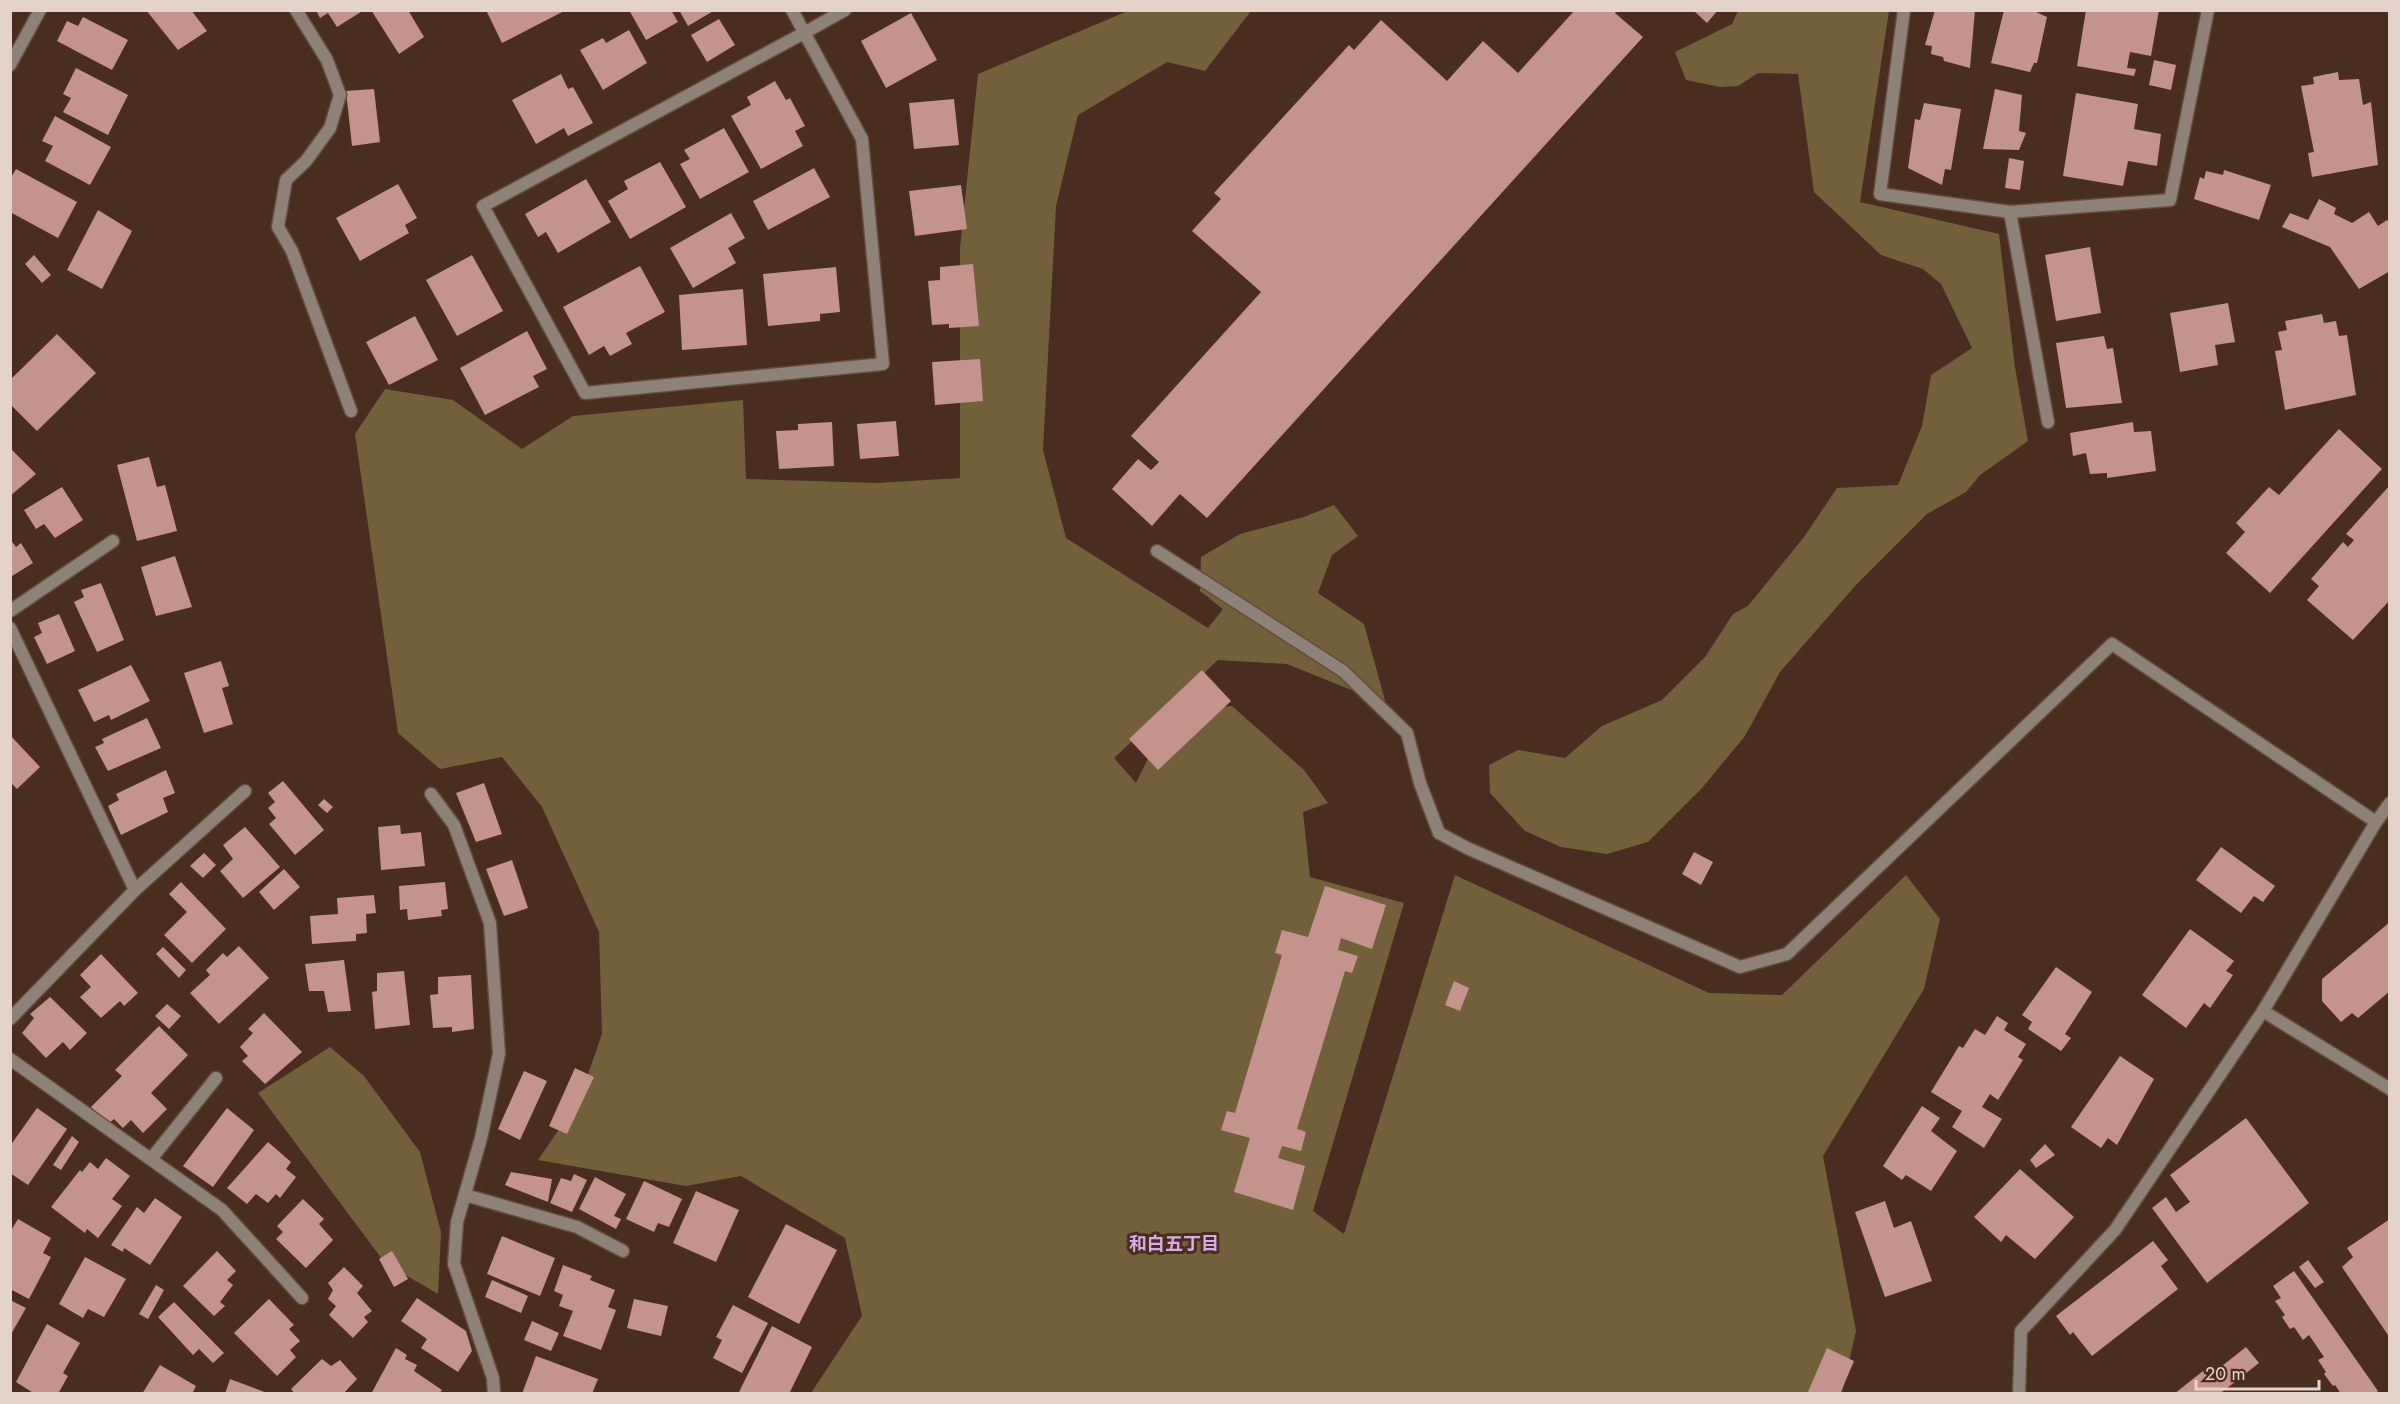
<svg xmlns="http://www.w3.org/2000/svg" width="2400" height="1404" viewBox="0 0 2400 1404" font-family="Jost,'Noto Sans JP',sans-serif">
	<rect width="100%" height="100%" fill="#492d1e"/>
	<!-- forest -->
	<g fill="#72603b">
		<path d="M1128,11H1251L1205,71L1167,62L1078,115L1056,206L1043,450L1066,538L1208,628L1223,609L1200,591L1201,557L1240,534L1304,517L1334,505L1358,536L1332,555L1318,593L1364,624L1386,704L1287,664L1218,660L1114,758L1136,783L1172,710L1232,706L1304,770L1328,803L1303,812L1310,877L1404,903L1313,1211L1344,1234L1455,875L1709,993L1782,995L1906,875L1940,919L1924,989L1823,1156L1856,1331L1842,1393H811L862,1316L845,1238L741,1176L686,1186L538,1160L579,1100L602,1034L599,932L542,807L502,757L440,769L398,733L355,434L385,389L453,400L522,449L573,416L743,400L746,479L877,483L960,478V248L978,74Z"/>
		<path d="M1738,11H1889L1860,202L1999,234L2015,367L2028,441L1980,475L1966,492L1927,514L1855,586L1780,672L1745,736L1702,788L1648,842L1607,854L1561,847L1525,831L1490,793L1489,765L1518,750L1565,758L1602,726L1662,700L1705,657L1733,614L1748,606L1804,537L1837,488L1898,485L1922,426L1931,375L1972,348L1941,284L1923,269L1881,255L1814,192L1798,74L1758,73L1738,86L1720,87L1686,80L1675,52L1732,24Z"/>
		<path d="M330,1047L364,1076L420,1152L441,1232L438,1294L385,1263L258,1093Z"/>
	</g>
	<!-- building -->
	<g fill="#c3948c">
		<path d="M146,10H191L207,31L178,50Z"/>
		<path d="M316,10H364L337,27L328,13L320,18Z"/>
		<path d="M371,10H408L424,37L399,54Z"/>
		<path d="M486,10H566L502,43Z"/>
		<path d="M629,10H671L678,22L646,40Z"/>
		<path d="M679,10H715L688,26Z"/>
		<path d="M1575,10H1617L1615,13L1643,37L1207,518L1180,494L1152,526L1112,489L1138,459L1151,470L1159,462L1131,436L1261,292L1192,231L1221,199L1214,193L1349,45L1354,50L1381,20L1447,81L1483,41L1518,73Z"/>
		<path d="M1693,10H1718L1707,23Z"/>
		<path d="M1935,10H1975L1970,68L1944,61L1943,57L1931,54L1932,46L1925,45Z"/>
		<path d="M2004,10H2032L2047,17L2037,63H2034L2030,72L1991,63Z"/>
		<path d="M2086,10H2159L2151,56L2130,52L2127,68L2136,69L2134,76L2077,66Z"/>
		<path d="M911,13L937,60L886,88L861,41Z"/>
		<path d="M83,17L128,40L112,70L57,41L67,21L78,26Z"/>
		<path d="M719,19L735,45L707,62L691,35Z"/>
		<path d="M629,30L647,63L603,90L580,50L603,38L606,43Z"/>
		<path d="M2154,60L2176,65L2171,90L2149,85Z"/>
		<path d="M76,68L128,95L108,135L63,112L71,98L63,94Z"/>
		<path d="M2338,72L2339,80L2359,79L2363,105L2371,102L2378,165L2312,177L2308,153L2314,152L2301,86L2314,84L2313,77Z"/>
		<path d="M561,74L568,89L573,87L593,123L568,136L564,128L536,144L512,100Z"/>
		<path d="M775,81L786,100L790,98L805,126L795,131L803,146L761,169L731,116L751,105L747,97Z"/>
		<path d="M374,89L380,142L352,146L346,91Z"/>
		<path d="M1995,89L2022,95L2019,131L2026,133L2019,150L1983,149Z"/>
		<path d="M2076,93L2138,104L2134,129L2161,134L2157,166L2128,161L2123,186L2063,176Z"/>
		<path d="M954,99L959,145L914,149L909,103Z"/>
		<path d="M1924,103L1961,109L1951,170L1945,169L1942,185L1908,168L1915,119L1920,120Z"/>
		<path d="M55,116L111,147L90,185L45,161L53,146L42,141Z"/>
		<path d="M724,128L749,172L700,199L680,164L690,159L684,150Z"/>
		<path d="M2009,158L2024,161L2020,190L2005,188Z"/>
		<path d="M660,162L686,207L630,239L608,201L628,189L624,181Z"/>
		<path d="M814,168L830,197L768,230L753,201Z"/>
		<path d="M16,169L77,202L58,238L10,212V179Z"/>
		<path d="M2224,170L2271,185L2259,220L2194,199L2200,177L2204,179L2206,171L2223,175Z"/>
		<path d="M586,179L611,222L558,253L546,232L538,237L525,214Z"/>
		<path d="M398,184L417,218L405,225L409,233L360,261L336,218Z"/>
		<path d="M961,185L967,229L915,236L909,191Z"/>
		<path d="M2319,199L2336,208L2334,214L2352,223L2369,212L2378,226L2387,220L2390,224V271L2359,289L2330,247L2282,227L2290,213L2308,220Z"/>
		<path d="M98,210L132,231L102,289L67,270Z"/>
		<path d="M731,213L745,238L728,248L736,263L693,288L670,248Z"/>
		<path d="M2090,247L2101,313L2056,321L2045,255Z"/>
		<path d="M34,255L51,275L42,283L25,264Z"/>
		<path d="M472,255L503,311L457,336L426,280Z"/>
		<path d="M973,264L979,326L949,328V324L932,325L928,281L940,280V267Z"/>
		<path d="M640,266L665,312L626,333L632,344L610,356L604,346L589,355L563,307Z"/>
		<path d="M836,267L840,312L820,314V321L768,326L763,274Z"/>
		<path d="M743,289L747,345L682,350L679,295Z"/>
		<path d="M2228,303L2235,342L2215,345L2218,365L2180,372L2170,313Z"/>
		<path d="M2322,314L2324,323L2336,321L2339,336L2347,335L2356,395L2285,410L2275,351L2282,350L2278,332L2287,330L2285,321Z"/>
		<path d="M415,316L438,360L389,385L366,342Z"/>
		<path d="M527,331L547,369L533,376L539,387L485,415L460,368Z"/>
		<path d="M57,334L96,373L37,431L10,404V380Z"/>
		<path d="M2104,336L2107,349L2113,348L2122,403L2066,408L2056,343Z"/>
		<path d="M980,359L983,401L935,405L932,362Z"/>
		<path d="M896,421L899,456L860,459L857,424Z"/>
		<path d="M832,422L834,466L779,469L776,431L798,430V424Z"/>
		<path d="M2133,422L2134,432L2151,431L2156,471L2107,478V473L2090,474L2086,453L2073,456L2070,433Z"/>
		<path d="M2339,429L2382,469L2270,593L2226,553L2245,532L2236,523L2269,487L2279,495Z"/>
		<path d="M10,448L36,474L10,496Z"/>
		<path d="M149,457L157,487L165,485L177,531L137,541L117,465Z"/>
		<path d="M2390,485V600L2353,640L2307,600L2319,586L2311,579L2343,542L2348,547L2354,540L2346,534Z"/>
		<path d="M62,487L83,520L55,538L44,524L36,529L24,510Z"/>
		<path d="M10,539L16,547L21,543L33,563L12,576Z"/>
		<path d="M175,556L192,607L156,616L141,567Z"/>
		<path d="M101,583L124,640L97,652L74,602L84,597L81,590Z"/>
		<path d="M59,614L75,651L47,664L34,637L42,633L38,623Z"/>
		<path d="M221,661L229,686L222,688L233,724L204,733L184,673Z"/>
		<path d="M131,665L150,701L111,720L109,715L94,722L78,690Z"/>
		<path d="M1202,670L1231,701L1158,770L1129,739Z"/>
		<path d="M147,718L161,748L108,771L95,747L104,743L102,739Z"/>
		<path d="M10,735L40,767L17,789L10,782Z"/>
		<path d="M166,770L175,793L163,798L168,812L121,835L108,806L119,800L116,794Z"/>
		<path d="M283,781L324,830L295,855L269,824L276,818L268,808L275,802L268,793Z"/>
		<path d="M484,783L502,834L476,842L456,793Z"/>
		<path d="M324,799L333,807L327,813L318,805Z"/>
		<path d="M400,825L401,834L421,832L425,866L381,870L378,827Z"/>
		<path d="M245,827L280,867L243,898L220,871L233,859L223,845Z"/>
		<path d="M2221,847L2275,886L2263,902L2254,896L2241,913L2196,880Z"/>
		<path d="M1694,852L1713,862L1701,885L1682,874Z"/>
		<path d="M204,853L216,865L203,878L190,866Z"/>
		<path d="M512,860L528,908L504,916L486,869Z"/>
		<path d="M284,869L300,887L274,910L259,892Z"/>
		<path d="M181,882L226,929L192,963L164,935L187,912L169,894Z"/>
		<path d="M445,882L448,909L441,910L442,916L408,920L407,909L400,910L399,886Z"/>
		<path d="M1325,886L1386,905L1372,949L1341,938L1338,950L1358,956L1352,973L1345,971L1297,1129L1306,1132L1301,1151L1282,1146L1278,1158L1305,1166L1293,1210L1234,1192L1250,1138L1221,1130L1227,1111L1235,1113L1282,955L1275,953L1282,930L1308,937Z"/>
		<path d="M374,895L376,913L366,914L367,933L356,934V941L312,944L310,916L338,914L337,898Z"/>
		<path d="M2390,922V991L2358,1018L2352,1013L2341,1022L2322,1001V979Z"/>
		<path d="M2190,929L2234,961L2226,971L2233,975L2210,1008L2204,1003L2186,1028L2142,995Z"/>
		<path d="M239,946L269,978L219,1024L190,993L210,975L206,970L223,953L227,957Z"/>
		<path d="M163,947L186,970L179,978L156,954Z"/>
		<path d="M101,954L138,993L124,1006L120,1001L101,1018L80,997L91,987L80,975Z"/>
		<path d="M344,960L351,1011L328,1012L324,991H309L305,964Z"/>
		<path d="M2056,967L2092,992L2065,1034L2071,1038L2061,1051L2028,1029L2032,1022L2022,1015Z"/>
		<path d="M404,971L410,1025L375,1029L372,992L377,991V973Z"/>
		<path d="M471,975L474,1029L452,1032V1027L433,1028L430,995L438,994V977Z"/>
		<path d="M1454,981L1469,988L1460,1011L1445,1005Z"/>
		<path d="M50,997L87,1033L70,1050L63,1042L46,1058L22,1033L34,1018L30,1014Z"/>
		<path d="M167,1004L181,1016L169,1029L155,1016Z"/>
		<path d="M264,1013L302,1052L265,1084L242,1061L248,1056L240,1047L253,1033L248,1029Z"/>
		<path d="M1997,1016L2008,1023L2004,1030L2026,1044L2018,1057L2023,1060L1998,1100L1990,1094L1982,1107L2002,1119L1984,1148L1952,1127L1962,1111L1931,1092L1959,1046L1963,1048L1975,1029L1985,1035Z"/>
		<path d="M159,1026L188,1055L151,1093L167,1109L143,1133L131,1120L123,1128L114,1119L108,1124L91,1107L122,1076L115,1070Z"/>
		<path d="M2120,1056L2154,1079L2117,1145L2108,1138L2101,1148L2071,1127Z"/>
		<path d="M575,1068L594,1077L567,1134L549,1126Z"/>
		<path d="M524,1071L547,1081L520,1140L498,1129Z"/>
		<path d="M1922,1106L1940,1118L1931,1131L1957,1151L1931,1191L1906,1175L1902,1180L1883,1166Z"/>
		<path d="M37,1108L67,1129L28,1185L10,1173V1146Z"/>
		<path d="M227,1108L254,1130L213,1187L183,1166Z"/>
		<path d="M2246,1118L2309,1203L2207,1283L2152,1208L2166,1197L2176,1212L2190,1202L2170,1175Z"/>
		<path d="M72,1136L79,1142L61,1170L53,1165Z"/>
		<path d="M268,1142L291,1162L286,1169L296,1177L280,1198L276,1194L268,1203L256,1194L247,1204L227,1188Z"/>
		<path d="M2045,1144L2055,1155L2036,1168L2030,1160Z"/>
		<path d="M106,1158L130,1176L112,1199L122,1206L98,1238L87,1229L85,1233L51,1207L80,1170L82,1172L90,1162L98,1169Z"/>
		<path d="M2020,1169L2074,1217L2035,1259L2006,1235L2001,1242L1974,1217Z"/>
		<path d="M511,1172L552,1179L548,1202L505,1185Z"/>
		<path d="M574,1174L587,1180L572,1212L550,1203L561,1178L571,1181Z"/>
		<path d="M595,1177L626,1194L614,1216L621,1219L616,1229L579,1209Z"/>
		<path d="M644,1181L682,1199L669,1227L658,1223L654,1232L626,1219Z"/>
		<path d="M696,1191L739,1210L716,1262L673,1243Z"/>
		<path d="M155,1198L182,1217L150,1265L124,1248L123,1252L111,1245L137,1207L144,1213Z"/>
		<path d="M303,1199L324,1219L319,1224L333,1240L306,1268L276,1239L283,1232L277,1226Z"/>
		<path d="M1885,1201L1894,1228L1911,1221L1932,1281L1885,1297L1855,1212Z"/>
		<path d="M18,1219L51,1238L43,1253L51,1257L29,1299L10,1289V1232Z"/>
		<path d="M2390,1219V1338L2342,1267L2353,1257L2347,1248Z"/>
		<path d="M786,1224L837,1250L799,1324L748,1297Z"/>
		<path d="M502,1236L555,1258L540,1296L487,1274Z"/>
		<path d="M2153,1241L2168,1260L2161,1266L2178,1289L2092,1356L2073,1332L2070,1335L2056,1316Z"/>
		<path d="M217,1251L236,1271L227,1280L233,1285L220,1302L225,1306L214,1316L183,1286Z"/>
		<path d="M392,1251L408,1279L394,1287L379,1259Z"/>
		<path d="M85,1257L126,1279L104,1317L88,1309L83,1318L59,1304Z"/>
		<path d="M2308,1260L2324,1282L2315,1288L2299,1267Z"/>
		<path d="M563,1265L592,1276L590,1280L615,1290L608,1307L616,1310L601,1350L563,1336L573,1311L559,1306L563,1295L554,1291Z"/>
		<path d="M344,1267L363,1286L357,1293L372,1311L364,1317L368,1322L353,1338L329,1315L336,1306L328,1299L333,1290L328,1283Z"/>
		<path d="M2294,1271L2378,1391L2375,1394H2341L2335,1385L2333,1386L2324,1374L2326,1372L2318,1360L2324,1357L2309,1335L2303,1340L2294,1327L2290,1329L2282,1317L2285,1315L2275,1301L2281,1298L2273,1286Z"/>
		<path d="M492,1280L528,1296L521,1313L485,1297Z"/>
		<path d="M156,1285L164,1290L148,1319L139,1314Z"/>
		<path d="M417,1298L466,1331L472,1351L458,1372L421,1348L427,1339L401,1321Z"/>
		<path d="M269,1299L294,1325L289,1329L300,1341L290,1350L296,1357L277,1376L234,1333Z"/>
		<path d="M634,1299L668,1306L661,1336L627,1328Z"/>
		<path d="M10,1300L26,1308L10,1336Z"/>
		<path d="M174,1302L224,1353L213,1363L199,1349L193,1355L158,1317Z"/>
		<path d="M733,1305L768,1323L742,1373L713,1358L722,1340L716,1337Z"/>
		<path d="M532,1321L559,1333L551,1351L524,1340Z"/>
		<path d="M47,1324L80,1343L63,1373L68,1376L58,1394H35L16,1382Z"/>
		<path d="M772,1326L812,1347L789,1394H738Z"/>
		<path d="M2246,1347L2259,1363L2222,1392L2224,1394H2174L2203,1371L2208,1377Z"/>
		<path d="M396,1348L407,1355L405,1359L417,1365L414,1371L442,1390L439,1394H371Z"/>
		<path d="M1827,1348L1854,1361L1840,1394H1807Z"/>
		<path d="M536,1356L598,1379L592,1394H522Z"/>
		<path d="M322,1359L331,1366L340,1360L357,1379L343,1394H295L291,1389Z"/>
		<path d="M160,1365L196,1386L192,1394H142Z"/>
		<path d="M230,1379L267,1393V1394H225Z"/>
	</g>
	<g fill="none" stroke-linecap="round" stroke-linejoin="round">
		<!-- street casing -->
		<g stroke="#654b3d" stroke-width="15">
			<g id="street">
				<path d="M296,10L327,60L340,95L330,128L306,161L286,180L278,227L292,251L351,411"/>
				<path d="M792,10L862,139L883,364L585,393L483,206L804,33L845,10"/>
				<path d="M1904,10L1880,194L2010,212L2170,200L2208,10"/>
				<path d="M10,65L40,10"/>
				<path d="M2010,212L2048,422"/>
				<path d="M1157,551L1343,671L1407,733L1420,783L1439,833L1467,848L1740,967L1787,954L2112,644L2376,822"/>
				<path d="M10,611L113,541"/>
				<path d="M10,628L135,890L10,1019"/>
				<path d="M431,794L454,825L490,923L499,1054L481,1138L457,1222L454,1264L493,1378L494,1394"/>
				<path d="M135,890L245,791"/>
				<path d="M2263,1011L2390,1089"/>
				<path d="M10,1059L222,1210L302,1298"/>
				<path d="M151,1159L216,1078"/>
				<path d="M465,1195L577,1227L623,1251"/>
				<path d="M2019,1394L2021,1331L2115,1230L2263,1011L2376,822L2390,803"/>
			</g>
		</g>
		<!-- street -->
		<use href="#street" stroke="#8e8277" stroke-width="12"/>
	</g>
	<g text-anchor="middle" stroke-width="6" stroke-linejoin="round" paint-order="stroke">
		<!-- neighbourhood labels -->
		<g font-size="18" font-weight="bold" fill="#d9aae8" stroke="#492d1e">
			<text x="1174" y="1250">和白五丁目</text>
		</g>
	</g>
	<!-- border -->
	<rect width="2400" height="1404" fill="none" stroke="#e5d3ca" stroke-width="24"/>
	<!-- scale -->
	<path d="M2196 1380v9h123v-9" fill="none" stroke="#e5d3ca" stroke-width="3"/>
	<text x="2205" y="1380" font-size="18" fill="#e5d3ca" stroke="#492d1e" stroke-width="4.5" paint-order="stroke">20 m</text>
</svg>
